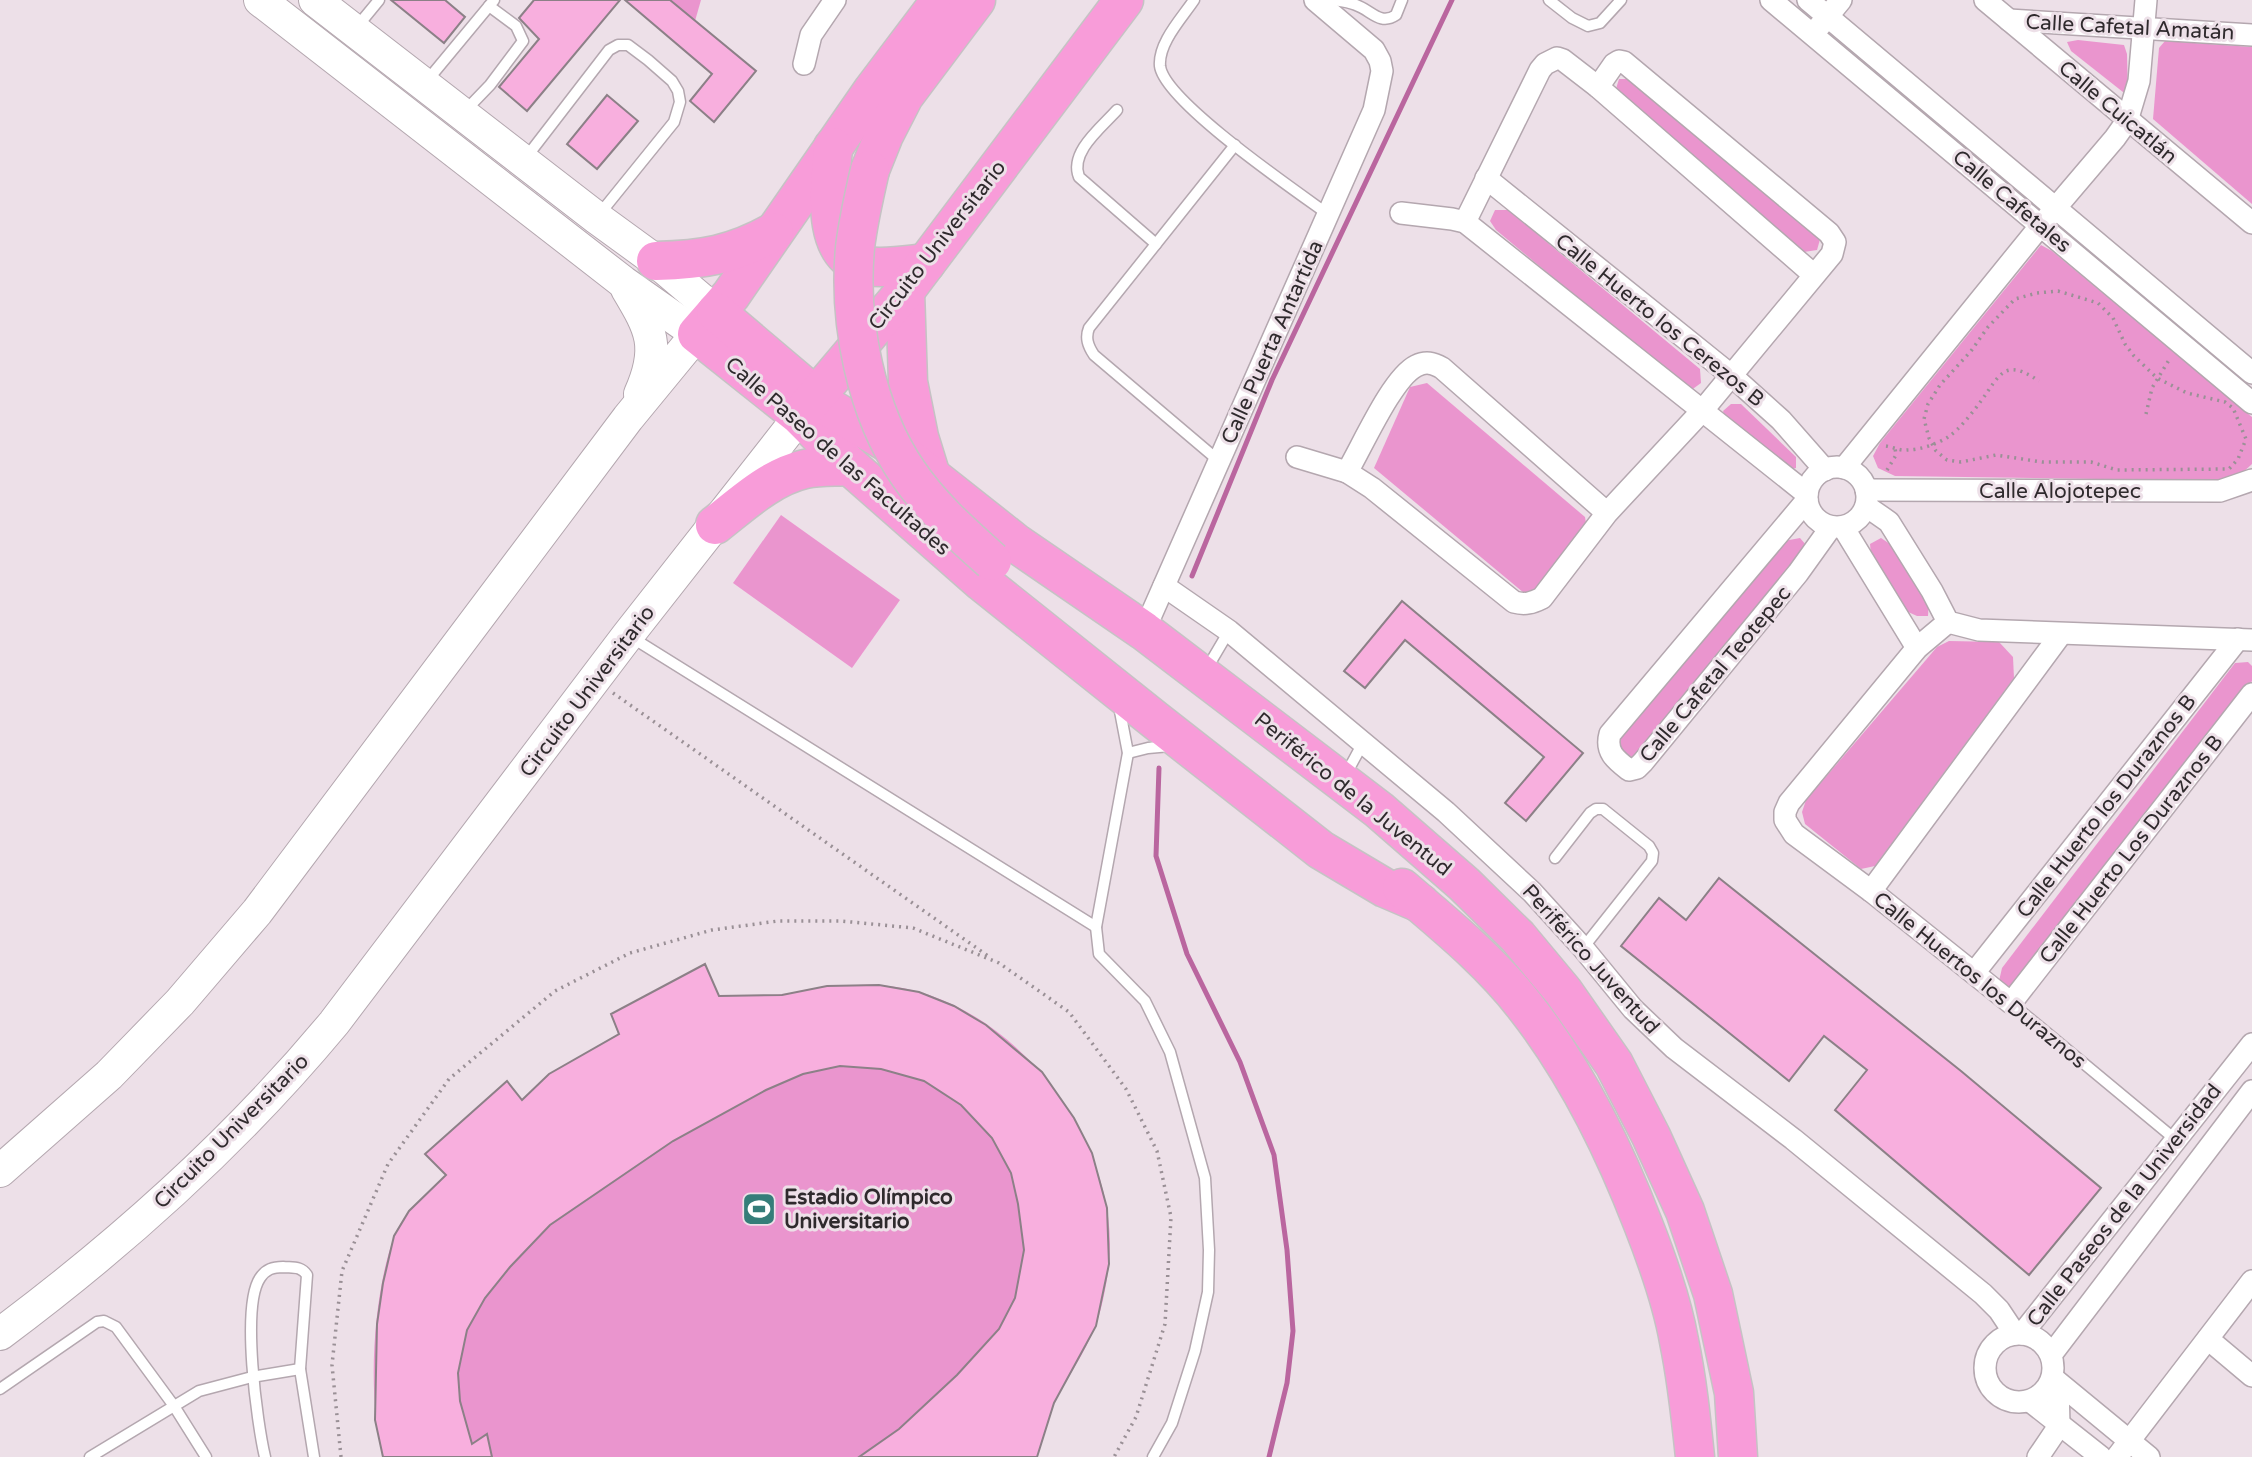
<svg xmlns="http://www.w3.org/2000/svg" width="2252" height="1457" viewBox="0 0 2252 1457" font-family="'Varela Round',sans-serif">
	<rect width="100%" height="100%" fill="#ede0e8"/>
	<!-- green -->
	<g fill="#ea95ce">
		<path d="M670,0H701L695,21Z"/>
		<path d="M2078,40L2124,45L2127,54L2128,96L2071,51L2067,42Z"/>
		<path d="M2165,41L2252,47V204L2153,119L2159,48Z"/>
		<path d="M1619,79H1634L1821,236L1817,250L1804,252L1620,103L1615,92Z"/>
		<path d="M1495,210H1508L1700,369L1701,383L1690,391L1496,230L1490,221Z"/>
		<path d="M2041,245L2052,251L2252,417V464L2240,475L2224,481L1895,476L1878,468L1873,456L1880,443Z"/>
		<path d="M1427,383L1585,517L1587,529L1535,591L1524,593L1374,468L1410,387Z"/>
		<path d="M1731,404H1741L1796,457V468L1789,470L1726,421L1723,411Z"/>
		<path d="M781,515L900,600L852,668L733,583Z"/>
		<path d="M1800,538L1806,545L1804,554L1633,759L1622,760L1616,740L1784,541Z"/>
		<path d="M1881,538L1890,544L1929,599L1928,616H1917L1906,611L1871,554L1870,544Z"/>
		<path d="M1949,641L1999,642L2013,657L2014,678L1875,866L1861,869L1805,824L1802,812L1806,800L1937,647Z"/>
		<path d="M2248,662L2252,666V681L2022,983L2008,989L1999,981L2002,968L2235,663Z"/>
		<path d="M705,964L719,996C740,995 762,997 783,994C815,991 844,983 878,985C1007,992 1122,1138 1109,1264C1107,1282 1102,1310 1095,1327C1085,1353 1068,1376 1055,1402C1047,1419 1043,1439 1037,1457H384C366,1400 373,1294 394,1237C404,1211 427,1194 446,1175L425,1154L507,1081L522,1100L549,1074L618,1034L611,1014Z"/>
	</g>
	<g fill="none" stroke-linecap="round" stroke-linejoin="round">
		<!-- stream -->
		<g stroke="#ba669f" stroke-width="5">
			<path d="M1192,576L1272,380L1452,0"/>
			<path d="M1159,768L1156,856L1187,954L1240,1062L1274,1155L1287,1250L1293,1331L1287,1383L1269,1457"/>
		</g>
	</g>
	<!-- building -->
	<g fill="#f8afde" stroke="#8c8087" stroke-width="2">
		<path d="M391,0H445L465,17L444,43Z"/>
		<path d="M534,0H620L527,111L499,87L539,39L519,18Z"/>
		<path d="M625,0H670L756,71L714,122L690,101L712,74Z"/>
		<path d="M607,95L638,121L597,169L567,144Z"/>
		<path d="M1402,601L1583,753L1526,821L1505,803L1544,757L1405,640L1365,688L1344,671Z"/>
		<path d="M1719,878L1961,1071L2101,1188L2029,1275L1835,1110L1867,1070L1824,1036L1789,1081L1621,946L1659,898L1686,920Z"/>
		<path d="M705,964L719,996L782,995L827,986L879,985L919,992L954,1006L986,1025L1042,1072L1074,1118L1092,1153L1107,1208L1109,1264L1096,1326L1054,1403L1037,1457H859L899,1429L957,1375L999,1329L1015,1298L1024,1250L1018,1204L1011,1173L992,1138L961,1105L924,1081L881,1069L840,1066L803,1074L766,1090L673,1141L550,1225L510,1267L485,1298L467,1330L458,1373L460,1401L472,1444L487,1434L492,1457H383L375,1420L377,1324L383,1283L394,1236L409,1211L446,1175L425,1154L507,1081L522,1100L549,1074L619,1034L611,1014Z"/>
	</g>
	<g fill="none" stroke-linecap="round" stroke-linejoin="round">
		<!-- lane casing -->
		<g stroke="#b4a7af" stroke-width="13">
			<g id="lane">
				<path d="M1194,0C1182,18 1158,43 1160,66C1164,101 1296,191 1329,215"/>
				<path d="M1334,0C1341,1 1349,2 1356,5C1371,10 1380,26 1396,15L1402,0"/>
				<path d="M1549,0L1572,18L1588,26L1600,23L1621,0"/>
				<path d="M356,28L379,0"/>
				<path d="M426,82L494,0"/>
				<path d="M1117,110C1102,127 1069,152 1079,177L1156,244"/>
				<path d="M464,112L490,85L523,41L516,26L489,6"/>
				<path d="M525,159L609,50L618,45H628L648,60L672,81L678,91L680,102L674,122L598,216"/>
				<path d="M1219,461L1094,355C1088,346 1085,338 1089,328L1235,145"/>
				<path d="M631,637L1096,927"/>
				<path d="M1206,670L1229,631"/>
				<path d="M1119,706L1128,753L1096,927L1099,954L1145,1001L1170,1052L1205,1178L1209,1250L1208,1292L1195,1351L1172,1423L1153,1457"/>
				<path d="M1128,753L1148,748L1170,746"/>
				<path d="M1345,776L1364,741"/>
				<path d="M1555,858L1590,813L1596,809H1603L1649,846L1653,853L1652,861L1583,948"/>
				<path d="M2011,1003L2176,1140"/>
				<path d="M0,1389L97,1322L104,1321L116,1327L174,1406L206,1457"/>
				<path d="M90,1457L199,1391L252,1377L300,1369"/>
				<path d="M265,1457C257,1423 241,1306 260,1278C266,1269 273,1267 283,1267C293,1268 301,1266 307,1275L300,1369L314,1457"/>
			</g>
		</g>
		<!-- street casing -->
		<g stroke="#b4a7af" stroke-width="24">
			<g id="street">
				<path d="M1771,0L2252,403"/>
				<path d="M1808,0L2252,373"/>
				<path d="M1985,0L2252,223"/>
				<path d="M2009,20L2252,35"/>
				<path d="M1818,28L1841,0"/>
				<path d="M804,64L811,35L835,0"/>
				<path d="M1598,87L1614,64L1619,61L1624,62L1829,233L1835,242L1832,254L1702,411L1607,513L1542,598C1532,603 1525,605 1514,602L1372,488L1347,472C1362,447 1392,378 1416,366C1426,361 1433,363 1442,368L1607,513"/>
				<path d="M1486,178L1732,376L1781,420L1825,470"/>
				<path d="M1401,213L1452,219L1465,222L1807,494"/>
				<path d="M1465,222L1540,70L1545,64L1557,58L1563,60L1598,87L1814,275"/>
				<path d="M1297,457L1347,472"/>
				<circle cx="1837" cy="497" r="30"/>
				<path d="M1844,468L2041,225L2115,138L2127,121L2139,81L2146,0"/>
				<path d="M1866,490L2220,491L2252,480"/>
				<path d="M1807,500L1610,734C1605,752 1616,760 1629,770L1637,768L1643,762L1798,573L1831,527"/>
				<path d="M1866,506L1889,522L1932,591L1948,622L1979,630L2252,640"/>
				<path d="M1843,527L1917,648"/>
				<path d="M1164,586L1229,631L1446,812L1532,892L1583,948L1633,1009L1674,1048L1793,1139L1983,1294L1999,1310L2015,1334"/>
				<path d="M1948,622L1917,648L1789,803L1785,812V820L1794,834L1871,891L2011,1003L2252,694"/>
				<path d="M1144,631L1374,110L1382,71L1380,61L1374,50L1315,0"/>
				<path d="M1871,891L2061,634"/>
				<path d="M1974,973L2238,639"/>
				<circle cx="2019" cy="1368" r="34"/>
				<path d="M2022,1334L2252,1044"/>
				<path d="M2208,1339L2252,1376"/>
				<path d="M2051,1355L2252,1091"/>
				<path d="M2053,1378L2149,1457"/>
				<path d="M2030,1401L2101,1457"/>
				<path d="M2038,1457L2059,1426L2058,1383"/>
				<path d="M2117,1457L2252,1281"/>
			</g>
		</g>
		<!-- secondary casing -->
		<g stroke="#b4a7af" stroke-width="34">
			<g id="secondary">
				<path d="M315,0L597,218L656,261L716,312"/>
				<path d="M627,289C651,329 661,347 640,394"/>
				<path d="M0,1171L109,1075L180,1002L257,912L628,418L697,334L623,282L260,0"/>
				<path d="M0,1334C122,1243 236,1141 334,1023L628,635L800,416"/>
			</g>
		</g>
		<!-- highway casing -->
		<g stroke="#c5c3c4" stroke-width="41">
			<g id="highway">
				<path d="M941,0L873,90L731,295L697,334L800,416L850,466L982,582L1155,720L1321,850L1385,888L1420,903"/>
				<path d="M833,147C831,180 818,258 866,266C885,269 907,265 926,263"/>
				<path d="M870,170L884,135L904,96L976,0"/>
				<path d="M656,261C702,260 733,255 774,232"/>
				<path d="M905,291L908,382L919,437L931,476L926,478"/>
				<path d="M716,312L828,407L893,446L1017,544L1144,631L1379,810L1464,884L1518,937L1563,991L1614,1064L1651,1136L1685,1211L1713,1294L1734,1393L1738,1457"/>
				<path d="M800,415L905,291L1124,0"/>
				<path d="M715,525C742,504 770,477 805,469C819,466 835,467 850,466"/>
				<path d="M1402,888C1445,925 1488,959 1524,1005C1576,1071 1613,1146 1643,1224C1658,1262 1672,1301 1679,1341C1687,1379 1691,1418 1695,1457"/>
			</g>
		</g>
		<!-- path -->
		<g stroke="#9a9096" stroke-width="3.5" stroke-dasharray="2 5" stroke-linecap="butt">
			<path d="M2058,291L2098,303L2113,318L2125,344L2134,356L2157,378L2187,393L2225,402L2233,408L2246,439L2238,459L2229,469L2117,470L2091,462H2042L1996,455L1961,462L1947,460L1936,451L1929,438L1924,419L1928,404L1940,385L1971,351L1988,327L2015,299L2037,293Z"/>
			<path d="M2146,414L2152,388L2169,360"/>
			<path d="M1886,446C1893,447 1900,451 1907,450C1920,450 1937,444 1948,437C1960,429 1972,413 1981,401C2000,375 2004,357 2039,381"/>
			<path d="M1887,470L1896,455L1895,448"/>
			<path d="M613,693L991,958"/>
			<path d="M341,1457L332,1365L342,1271L388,1164L449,1079L555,991L630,953L712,930L778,921H841L913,928L999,963L1069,1012L1126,1089L1157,1151L1171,1217L1165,1324L1136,1417L1114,1457"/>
		</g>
		<!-- lane -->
		<use href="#lane" stroke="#fff" stroke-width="10"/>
		<!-- street -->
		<use href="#street" stroke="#fff" stroke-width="21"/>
		<!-- secondary -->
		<use href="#secondary" stroke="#fff" stroke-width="32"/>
		<!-- highway -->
		<use href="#highway" stroke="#f89cd9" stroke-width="38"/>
		<!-- highway-bridge casing -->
		<g stroke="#c5c3c4" stroke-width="41" stroke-linecap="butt">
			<path id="highway-bridge" d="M870,170C864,196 858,222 855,248C848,322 866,412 908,473C931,507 962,534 992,561"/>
		</g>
		<!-- highway-bridge -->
		<use href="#highway-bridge" stroke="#f89cd9" stroke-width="38"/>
	</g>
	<!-- icons -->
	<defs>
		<g id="stadium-square" transform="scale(1.75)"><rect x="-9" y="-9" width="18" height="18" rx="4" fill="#357d79" stroke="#ede0e8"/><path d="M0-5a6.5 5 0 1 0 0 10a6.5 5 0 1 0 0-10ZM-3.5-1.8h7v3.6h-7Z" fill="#fff"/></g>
	</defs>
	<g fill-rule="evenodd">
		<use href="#stadium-square" x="759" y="1209"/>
	</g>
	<g text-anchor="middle" stroke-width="6" stroke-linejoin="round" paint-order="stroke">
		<!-- street labels -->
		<g font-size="21" fill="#2f2a2d" stroke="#ede0e8">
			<text transform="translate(2130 27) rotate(3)" y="7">Calle Cafetal Amatán</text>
			<text transform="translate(2118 112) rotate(40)" y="7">Calle Cuicatlán</text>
			<text transform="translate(2012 201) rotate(40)" y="7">Calle Cafetales</text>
			<text transform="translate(937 245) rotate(-52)" y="7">Circuito Universitario</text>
			<text transform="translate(1660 320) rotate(39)" y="7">Calle Huerto los Cerezos B</text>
			<text transform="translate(1272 342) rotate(-66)" y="7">Calle Puerta Antartida</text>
			<text transform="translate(838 456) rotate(41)" y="7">Calle Paseo de las Facultades</text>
			<text x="2060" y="498">Calle Alojotepec</text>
			<text transform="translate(1715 674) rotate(-50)" y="7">Calle Cafetal Teotepec</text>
			<text transform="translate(587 691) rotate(-53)" y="7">Circuito Universitario</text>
			<text transform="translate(1353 794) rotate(39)" y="7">Periférico de la Juventud</text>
			<text transform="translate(2106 806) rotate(-52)" y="7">Calle Huerto los Duraznos B</text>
			<text transform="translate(2131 849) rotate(-52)" y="7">Calle Huerto Los Duraznos B</text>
			<text transform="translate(1591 959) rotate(48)" y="7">Periférico Juventud</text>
			<text transform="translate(1980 980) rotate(39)" y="7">Calle Huertos los Duraznos</text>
			<text transform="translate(231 1131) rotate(-45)" y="7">Circuito Universitario</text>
			<text transform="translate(2124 1205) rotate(-52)" y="7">Calle Paseos de la Universidad</text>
		</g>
		<!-- poi labels -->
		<g font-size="21" font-weight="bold" fill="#2f2a2d" stroke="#ede0e8" text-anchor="start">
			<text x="784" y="1204">Estadio Olímpico<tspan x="784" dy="24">Universitario</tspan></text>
		</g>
	</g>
</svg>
